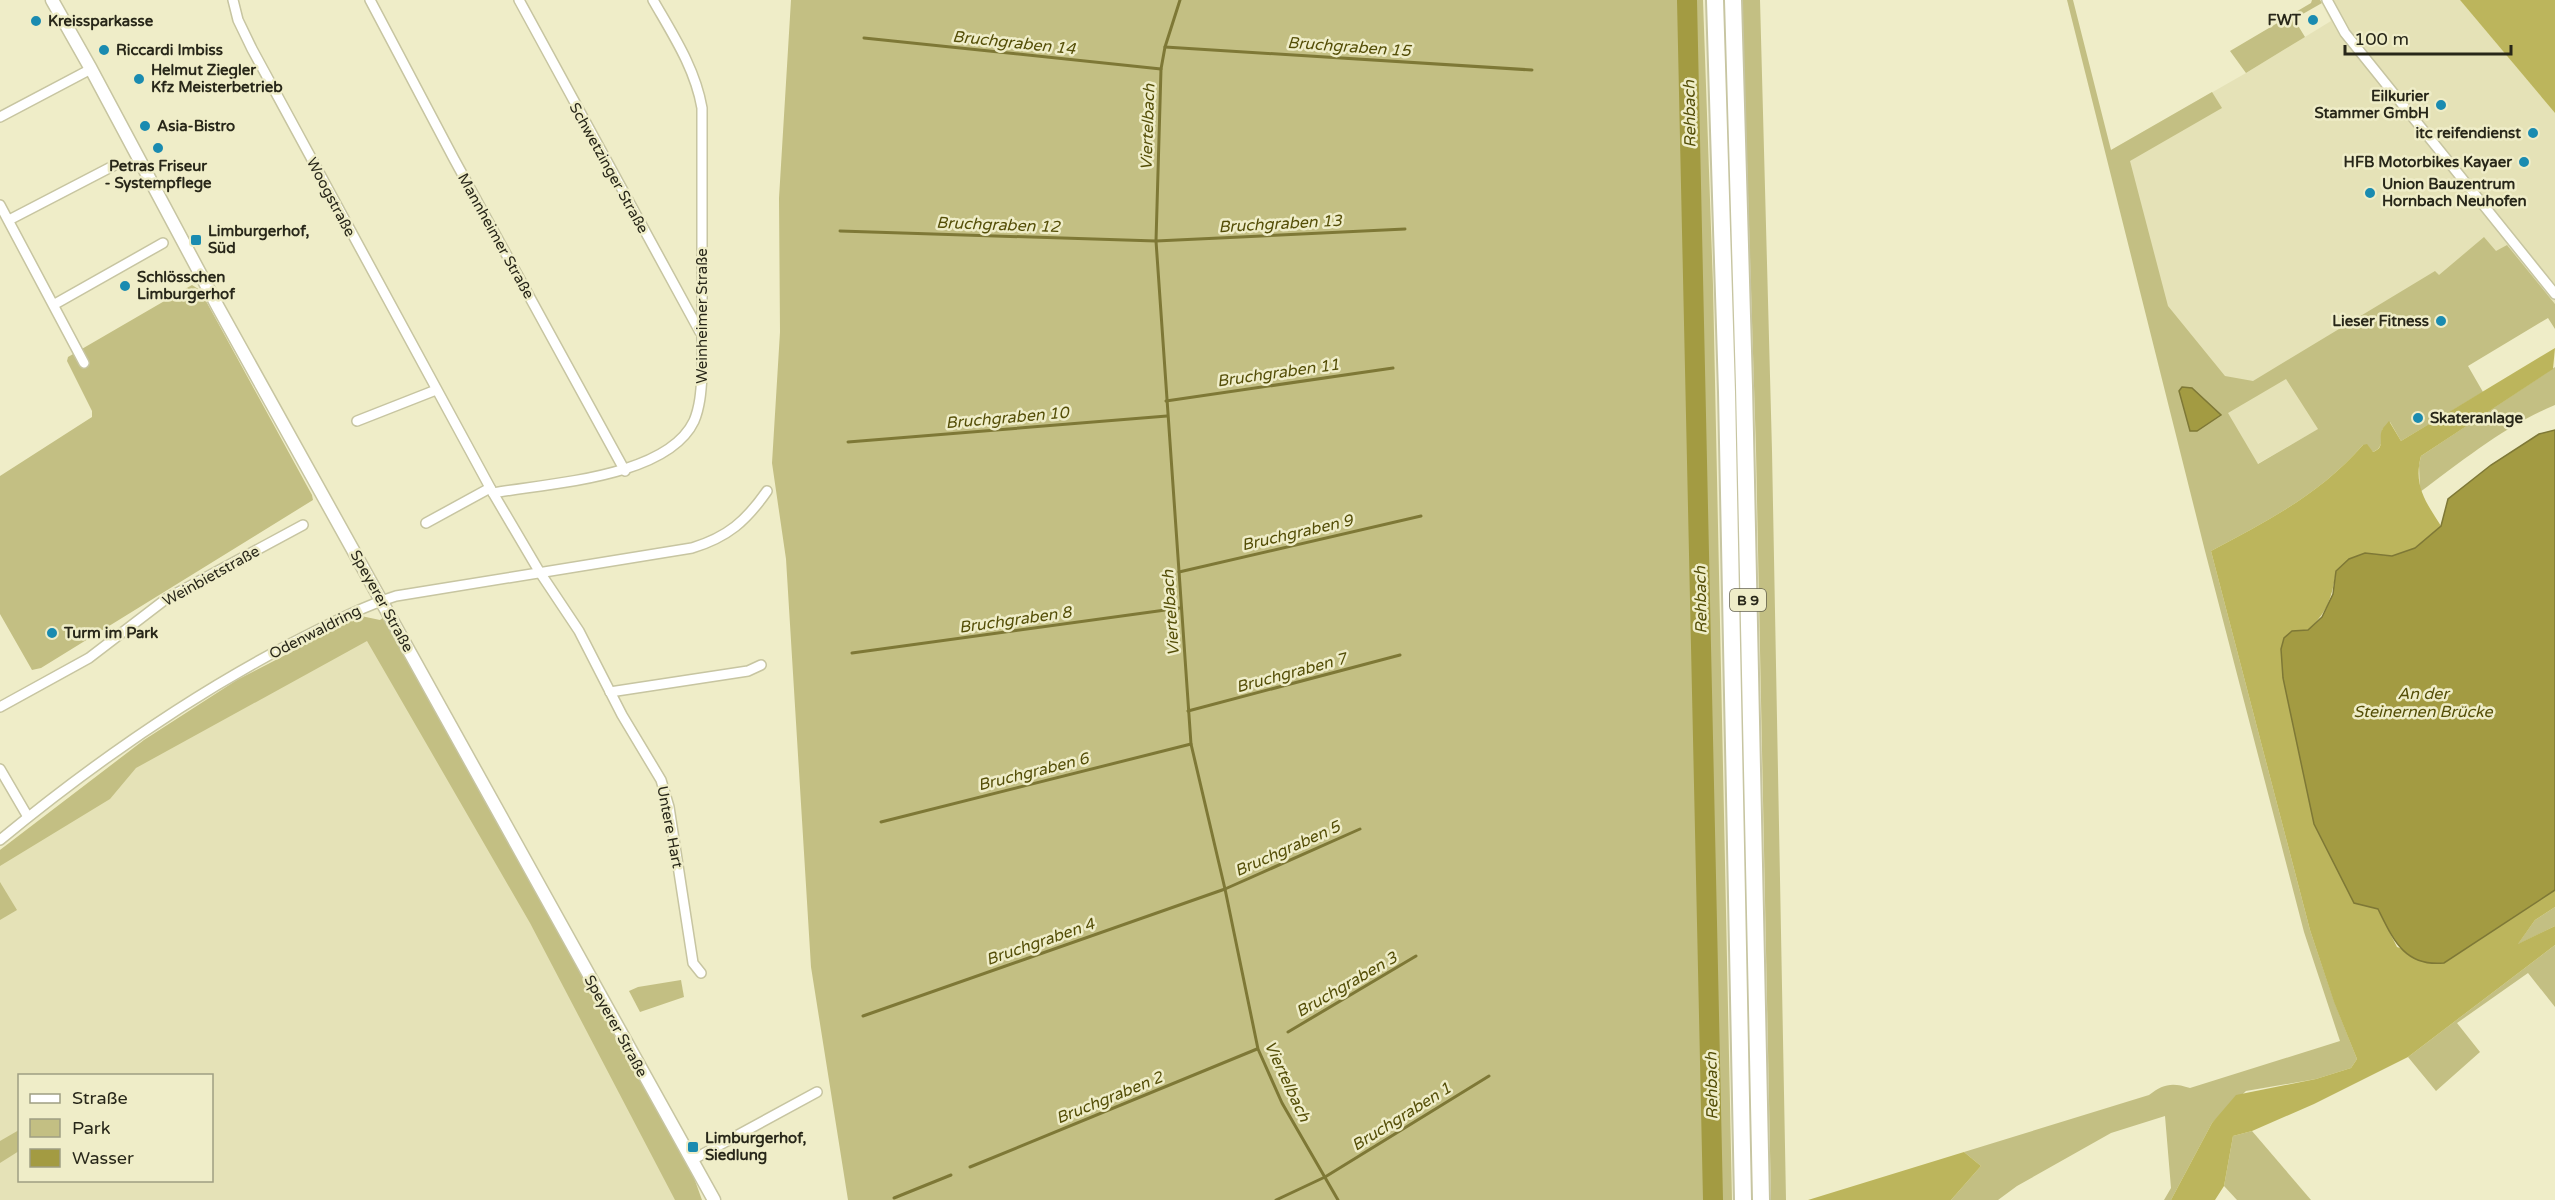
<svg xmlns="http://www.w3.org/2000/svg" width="2555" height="1200" viewBox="0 0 2555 1200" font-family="'Varela Round',sans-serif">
	<rect width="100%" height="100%" fill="#efedc8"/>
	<!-- built -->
	<g fill="#e5e2b7" fill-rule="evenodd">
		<path d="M2320,0H2460L2555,113V304L2547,294L2375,397L2199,497L2111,150L2246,73L2331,21Z"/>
		<path d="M361,616L695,1200H0V850L144,740L237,680ZM20,1076H212V1180H20Z"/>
	</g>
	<!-- green -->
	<g fill="#c3bf83" fill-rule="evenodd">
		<path d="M791,0H1703L1713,285L1732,1200H848L811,967L786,559L772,463L780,332L779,198Z"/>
		<path d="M1742,0H1760L1772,451L1786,1200H1771L1756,450Z"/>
		<path d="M2067,0H2073L2111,150L2212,92L2222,108L2130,161L2168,306L2225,376L2253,381L2435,271L2439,275L2484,237L2496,251L2507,245L2555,304V329L2548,318L2468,366L2483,392L2401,441L2390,422L2382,430C2382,439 2383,448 2373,452L2363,445C2319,495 2269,520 2211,551L2310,930L2334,1001L2357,1059L2351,1068L2316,1079L2246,1091L2212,1123L2171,1200H2164L2171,1188L2165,1116L2111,1133L2017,1186L1998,1200H1951L1981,1166L1964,1152L2149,1095C2163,1084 2172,1082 2190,1088L2340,1041L2304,932L2205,551ZM2286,379L2318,429L2258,464L2228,413Z"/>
		<path d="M2312,0H2320L2322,3L2294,19L2305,37L2246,73L2230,51L2311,3Z"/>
		<path d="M192,285L200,290L312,495L313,500L41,668L32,670L0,614V476L92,417V411L67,361L68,357Z"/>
		<path d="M2555,367V405C2506,425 2462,461 2420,492L2419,465L2421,456Z"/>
		<path d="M361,616L380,620L384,617L693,1175L702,1200H675L530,923L367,641L136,768L110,799L0,866V850L144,740L237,680Z"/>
		<path d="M0,882L17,910L0,920Z"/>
		<path d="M2555,907V926L2517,945L2535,920Z"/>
		<path d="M2555,945V1007L2528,973L2457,1023L2480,1052L2436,1091L2408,1057Z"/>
		<path d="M681,980L684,997L640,1012L629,991L638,987Z"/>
		<path d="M19,1130V1151L0,1163V1141Z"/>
		<path d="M2252,1131L2311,1200H2237L2224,1186L2233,1136Z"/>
	</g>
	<!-- forest -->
	<g fill="#bcb55c">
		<path d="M2460,0H2555V113Z"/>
		<path d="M2555,348L2553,369L2421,456C2413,486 2426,502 2441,526L2415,548L2392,556L2365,553L2336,571C2332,597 2328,612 2308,630L2378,909L2397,947L2444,963L2555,890V907L2535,920L2518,944L2555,926V945L2408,1057L2314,1104L2252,1131L2233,1136L2224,1186L2215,1200H2171L2212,1123L2236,1095L2316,1079L2351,1068L2357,1059L2334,1002L2310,930L2211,551C2269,520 2319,495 2363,445L2367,444L2373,452C2386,447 2378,439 2382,430C2384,426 2387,424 2389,421L2401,441Z"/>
		<path d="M1964,1152L1981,1166L1951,1200H1808Z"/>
	</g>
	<!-- water -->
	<g fill="#a39b42" stroke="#7e7836" stroke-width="1.5">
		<path d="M2182,387L2192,388L2221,415L2197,431H2190L2179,391Z"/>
		<path d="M2555,430V890L2444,963C2404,967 2393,939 2378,909L2354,903L2314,824L2283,678L2281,649L2284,638L2292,631L2308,630L2322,617L2333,594L2336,571L2349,559L2365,553L2392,556L2415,548L2441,526L2448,499L2491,465L2539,434Z"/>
	</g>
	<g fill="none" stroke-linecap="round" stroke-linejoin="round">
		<!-- stream -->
		<g stroke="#7e7836" stroke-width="3">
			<path d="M1180,0L1165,47L1161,69L1156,241L1191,744L1225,889L1258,1049L1282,1103L1338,1200"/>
			<path d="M864,38L1161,69"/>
			<path d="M1165,47L1532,70"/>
			<path d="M840,231L1156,241L1405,229"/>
			<path d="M1166,401L1393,368"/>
			<path d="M848,442L1167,416"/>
			<path d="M1179,572L1421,516"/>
			<path d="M852,653L1180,608"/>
			<path d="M1188,711L1400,655"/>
			<path d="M881,822L1191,744"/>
			<path d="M863,1016L1225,889L1360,829"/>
			<path d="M1288,1032L1416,956"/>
			<path d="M970,1167L1257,1049"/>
			<path d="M894,1198L951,1175"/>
			<path d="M1276,1200L1325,1177L1489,1076"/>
		</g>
		<!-- river -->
		<path stroke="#a39b42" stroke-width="20" d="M1687,0L1713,1200"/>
		<!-- minor casing -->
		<g stroke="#c7c5a1" stroke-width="12">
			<g id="minor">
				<path d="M233,0L238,20L252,49L493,493L539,571L579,631L622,715L661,780L669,807L693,963L701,973"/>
				<path d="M370,0L454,159L625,471"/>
				<path d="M519,0L700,332"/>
				<path d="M2327,0L2345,33L2555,294"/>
				<path d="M0,117L91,69"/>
				<path d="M0,205L84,363"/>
				<path d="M9,220L113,166"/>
				<path d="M55,304L163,243"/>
				<path d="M357,421L436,390"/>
				<path d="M493,493C548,483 667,478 694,421C700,407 701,391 702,376V108C695,68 673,35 653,0"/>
				<path d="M426,523L490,488"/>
				<path d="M610,692L748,671L761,665"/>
				<path d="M0,707L89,658L166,599L303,525"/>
				<path d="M0,769L28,817"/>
				<path d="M0,840C90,766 185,699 288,645C324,627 358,608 396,596L692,548C728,537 746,521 767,491"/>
				<path d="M692,1160L817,1092"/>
			</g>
		</g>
		<!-- tertiary casing -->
		<g stroke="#c7c5a1" stroke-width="15">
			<path id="tertiary" d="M52,0L91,69L218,307L714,1200"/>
		</g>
		<!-- trunk casing -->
		<g stroke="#c7c5a1" stroke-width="20">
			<g id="trunk">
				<path d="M1715,0L1727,392L1743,1200"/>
				<path d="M1733,0L1744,386L1761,1200"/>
			</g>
		</g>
		<!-- minor -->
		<use href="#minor" stroke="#fff" stroke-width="9"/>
		<!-- tertiary -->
		<use href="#tertiary" stroke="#fff" stroke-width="12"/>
		<!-- trunk -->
		<use href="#trunk" stroke="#fff" stroke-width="16"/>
	</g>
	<!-- markers -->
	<g fill="#1a8bb0" stroke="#efedc8" stroke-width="2">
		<circle cx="2313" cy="20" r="6"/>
		<circle cx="36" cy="21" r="6"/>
		<circle cx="104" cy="50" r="6"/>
		<circle cx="139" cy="79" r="6"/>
		<circle cx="2441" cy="105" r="6"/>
		<circle cx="145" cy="126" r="6"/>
		<circle cx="2533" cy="133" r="6"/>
		<circle cx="158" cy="148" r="6"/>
		<circle cx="2524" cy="162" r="6"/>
		<circle cx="2370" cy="193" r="6"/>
		<rect x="190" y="234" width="12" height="12" rx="3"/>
		<circle cx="125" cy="286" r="6"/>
		<circle cx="2441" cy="321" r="6"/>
		<circle cx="2418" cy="418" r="6"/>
		<circle cx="52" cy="633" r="6"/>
		<rect x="687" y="1141" width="12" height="12" rx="3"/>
	</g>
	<g text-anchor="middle" stroke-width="5" stroke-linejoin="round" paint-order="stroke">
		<!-- shield labels -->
		<rect fill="#efedc8" stroke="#64624e" stroke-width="1.5" x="1730" y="589" width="36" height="22" rx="4.5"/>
		<g font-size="14" font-weight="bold" fill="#282719">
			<text x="1748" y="605">B 9</text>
		</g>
		<!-- poi labels -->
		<g font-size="15" font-weight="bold" fill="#282719" stroke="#efedc8" text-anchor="start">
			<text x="2301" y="25" text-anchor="end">FWT</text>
			<text x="48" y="26">Kreissparkasse</text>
			<text x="116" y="55">Riccardi Imbiss</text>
			<text x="151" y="75">Helmut Ziegler<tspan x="151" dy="17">Kfz Meisterbetrieb</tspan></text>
			<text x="2429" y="101" text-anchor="end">Eilkurier<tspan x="2429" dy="17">Stammer GmbH</tspan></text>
			<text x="157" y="131">Asia-Bistro</text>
			<text x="2521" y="138" text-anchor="end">itc reifendienst</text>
			<text x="2512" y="167" text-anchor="end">HFB Motorbikes Kayaer</text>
			<text x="158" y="171" text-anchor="middle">Petras Friseur<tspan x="158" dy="17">- Systempflege</tspan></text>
			<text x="2382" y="189">Union Bauzentrum<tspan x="2382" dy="17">Hornbach Neuhofen</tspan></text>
			<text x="208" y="236">Limburgerhof,<tspan x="208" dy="17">Süd</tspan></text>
			<text x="137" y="282">Schlösschen<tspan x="137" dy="17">Limburgerhof</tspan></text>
			<text x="2429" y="326" text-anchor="end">Lieser Fitness</text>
			<text x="2430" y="423">Skateranlage</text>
			<text x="64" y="638">Turm im Park</text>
			<text x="705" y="1143">Limburgerhof,<tspan x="705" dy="17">Siedlung</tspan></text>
		</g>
		<!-- street labels -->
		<g font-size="15" fill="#282719" stroke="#efedc8">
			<text transform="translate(609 168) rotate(61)" y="5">Schwetzinger Straße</text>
			<text transform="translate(331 197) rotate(62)" y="5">Woogstraße</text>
			<text transform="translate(496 236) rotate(61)" y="5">Mannheimer Straße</text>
			<text transform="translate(702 316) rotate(-90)" y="5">Weinheimer Straße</text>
			<text transform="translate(211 576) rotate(-29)" y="5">Weinbietstraße</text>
			<text transform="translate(382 601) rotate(61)" y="5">Speyerer Straße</text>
			<text transform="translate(315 632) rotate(-27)" y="5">Odenwaldring</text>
			<text transform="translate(670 827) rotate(79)" y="5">Untere Hart</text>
			<text transform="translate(616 1026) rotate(61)" y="5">Speyerer Straße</text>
		</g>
		<!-- water labels -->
		<g font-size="16" font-style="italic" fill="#544e07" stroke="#efedc8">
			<text transform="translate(1014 42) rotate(6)" y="6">Bruchgraben 14</text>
			<text transform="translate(1349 46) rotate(4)" y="6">Bruchgraben 15</text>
			<text transform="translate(1689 114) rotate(-91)" y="6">Rehbach</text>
			<text transform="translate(1147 127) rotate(-88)" y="6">Viertelbach</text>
			<text transform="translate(1280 223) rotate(-3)" y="6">Bruchgraben 13</text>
			<text transform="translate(998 224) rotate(2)" y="6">Bruchgraben 12</text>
			<text transform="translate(1278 372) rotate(-8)" y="6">Bruchgraben 11</text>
			<text transform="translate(1007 417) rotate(-5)" y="6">Bruchgraben 10</text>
			<text transform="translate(1297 532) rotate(-13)" y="6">Bruchgraben 9</text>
			<text transform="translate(1700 600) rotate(-91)" y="6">Rehbach</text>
			<text transform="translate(1170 613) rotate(-94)" y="6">Viertelbach</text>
			<text transform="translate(1015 619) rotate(-8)" y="6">Bruchgraben 8</text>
			<text transform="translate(1291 672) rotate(-15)" y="6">Bruchgraben 7</text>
			<text x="2423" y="699">An der<tspan x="2423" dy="18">Steinernen Brücke</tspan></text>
			<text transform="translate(1033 771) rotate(-14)" y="6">Bruchgraben 6</text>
			<text transform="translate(1287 848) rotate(-24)" y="6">Bruchgraben 5</text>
			<text transform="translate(1040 941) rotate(-19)" y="6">Bruchgraben 4</text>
			<text transform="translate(1346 984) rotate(-30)" y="6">Bruchgraben 3</text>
			<text transform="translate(1288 1081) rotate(65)" y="6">Viertelbach</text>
			<text transform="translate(1711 1086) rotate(-91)" y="6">Rehbach</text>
			<text transform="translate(1109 1097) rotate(-22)" y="6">Bruchgraben 2</text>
			<text transform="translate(1401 1116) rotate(-32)" y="6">Bruchgraben 1</text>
		</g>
	</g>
	<!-- legend -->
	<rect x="18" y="1074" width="195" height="108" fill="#efedc8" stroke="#9f9e82" stroke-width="1.5"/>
	<rect x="30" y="1094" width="30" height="9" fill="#ffffff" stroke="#9f9e82" stroke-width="1.5"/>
	<text x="72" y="1104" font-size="18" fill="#282719">Straße</text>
	<rect x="30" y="1119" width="30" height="18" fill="#c3bf83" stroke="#9f9e82" stroke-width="1.5"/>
	<text x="72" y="1134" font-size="18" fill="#282719">Park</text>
	<rect x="30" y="1149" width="30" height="18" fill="#a39b42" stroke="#9f9e82" stroke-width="1.5"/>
	<text x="72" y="1164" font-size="18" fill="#282719">Wasser</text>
	<!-- scale -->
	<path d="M2345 45v9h166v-9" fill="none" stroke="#282719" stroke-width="3"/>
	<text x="2354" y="45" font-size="18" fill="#282719" stroke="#efedc8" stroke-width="4.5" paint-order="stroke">100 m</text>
</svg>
